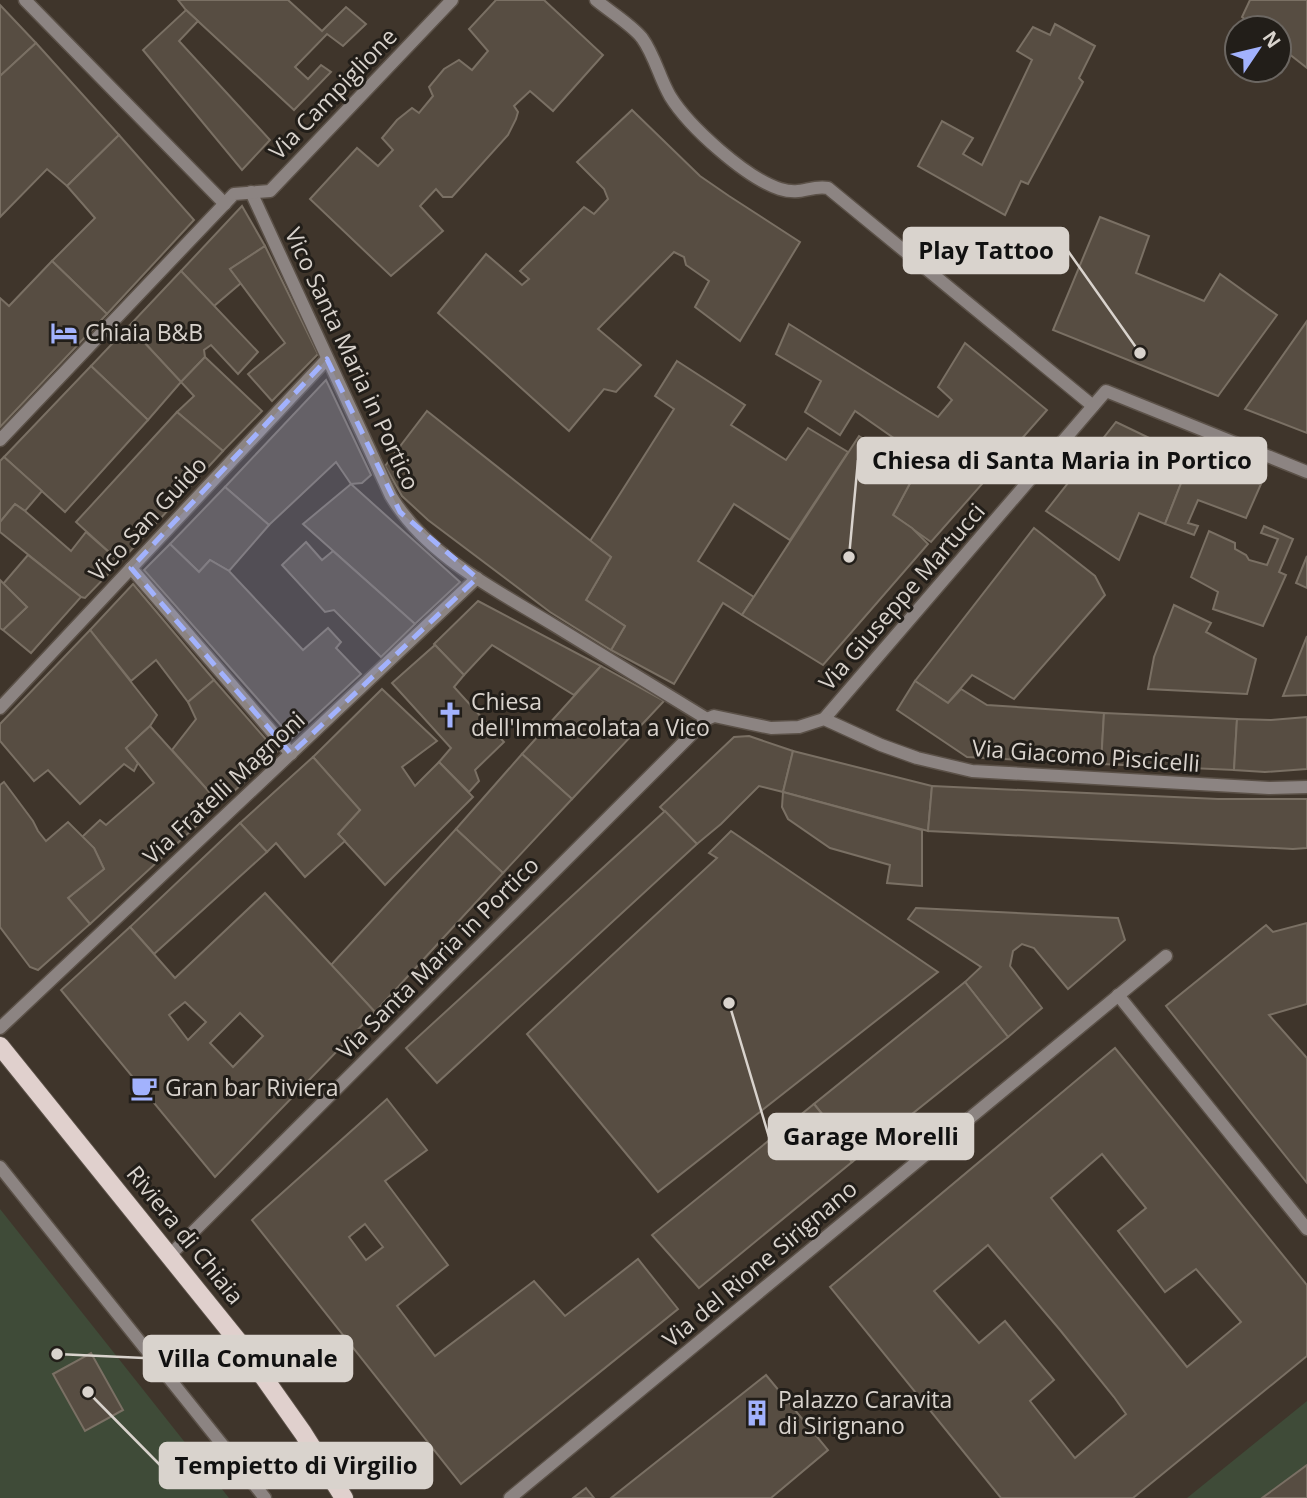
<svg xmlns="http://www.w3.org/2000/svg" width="1307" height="1498" viewBox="0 0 1307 1498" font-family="'Open Sans',sans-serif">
	<rect width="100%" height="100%" fill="#3f352b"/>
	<!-- green -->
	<g fill="#3f4b38">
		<path d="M0,1209L229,1498H0Z"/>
		<path d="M1307,1401V1498H1187Z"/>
	</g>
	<!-- building -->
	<g fill="#574d42" stroke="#7a7064" stroke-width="2" fill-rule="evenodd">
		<path d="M178,0H288L322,31L346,7L366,24L343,46L327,34L295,67L308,79L321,65L331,72L294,110L186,10Z"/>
		<path d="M496,0H544L603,55L553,111L530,91L514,106L518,112L516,119L508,135L452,197H443L436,189L420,206L443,231L391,276L310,199L357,148L378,166L393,150L382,138L397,120L412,108L419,113L433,96L429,87L444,69L459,60L472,70L488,51L469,29Z"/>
		<path d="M1250,0H1307V68L1279,46V28H1256L1242,17Z"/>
		<path d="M0,5L36,43L0,76Z"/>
		<path d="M186,10L198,21L179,41L270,140L242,170L143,50Z"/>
		<path d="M1055,24L1095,46L1079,78L1083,82L1028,184L1021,181L1005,215L918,166L942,121L973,138L963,154L982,165L1032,60L1017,51L1033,27L1050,35Z"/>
		<path d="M36,43L119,135L67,186L47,169L0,217V76Z"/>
		<path d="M632,110L700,176L729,196L800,242L740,341L695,307L709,281L686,265L684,257L674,252L598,329L641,365L616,392L604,389L569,431L438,313L486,254L522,285L529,279L520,271L584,207L594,214L608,199L604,189L577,162Z"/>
		<path d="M119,135L194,220L107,314L52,261L95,218L67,186Z"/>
		<path d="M242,206L265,246L230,269L241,283L214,306L181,271Z"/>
		<path d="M1100,217L1149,236L1136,273L1204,301L1220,274L1277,315L1218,396L1053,330Z"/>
		<path d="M265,246L318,354L272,401L248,374L285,343L230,269Z"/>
		<path d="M52,261L107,314L0,427V298L9,306Z"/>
		<path d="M181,271L258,352L238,374L211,345L204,350L205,357L181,382L129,326Z"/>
		<path d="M1307,321V433L1245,409Z"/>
		<path d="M789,324L938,417L952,400L938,387L965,343L1047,410L931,542L893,515L916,472L900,462L908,448L855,411L840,435L805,412L821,381L776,354Z"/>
		<path d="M129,326L181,382L148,420L91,366Z"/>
		<path d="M205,357L262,411L223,451L177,412L194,396L181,382Z"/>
		<path d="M677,361L745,405L731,425L786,460L808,428L848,452L790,540L734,504L698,561L754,597L742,615L723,603L674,684L611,650L625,626L586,600L611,557L590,541L674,409L655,396Z"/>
		<path d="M91,366L148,420L65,512L4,457Z"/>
		<path d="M326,380L371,475L362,483L351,484L336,462L269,525L225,487Z"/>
		<path d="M427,411L611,557L586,600L625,626L611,650L550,612L428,520L402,496L385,466Z"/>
		<path d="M177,412L223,451L120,562L76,522Z"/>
		<path d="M1116,422L1191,458L1165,524L1139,513L1119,560L1046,511Z"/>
		<path d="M859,436L916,472L893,515L912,528L928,544L823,665L742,615Z"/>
		<path d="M4,457L42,491L25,511L15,504L0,522V461Z"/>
		<path d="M1191,458L1261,484L1246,518L1198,500L1188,523L1198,526L1194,535L1165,524Z"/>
		<path d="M351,484L460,582L415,624L303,524Z"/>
		<path d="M225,487L269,525L229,571L210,560L199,572L170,544Z"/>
		<path d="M15,504L25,511L71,551L86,532L120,562L85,598L81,597L0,532V522Z"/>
		<path d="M1264,526L1293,539L1279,572L1286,575L1263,626L1213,609L1218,592L1191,577L1209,531L1235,543V549L1246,555L1249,560L1267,565L1278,539L1261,533Z"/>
		<path d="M1034,528L1095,576L1105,595L1014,699L972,675L948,703L915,681Z"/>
		<path d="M306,542L322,560L333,551L415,624L381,657L334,610L325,612L282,565Z"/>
		<path d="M170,544L199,572L210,560L229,571L303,650L328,628L341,642L336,648L361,674L292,738L144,570Z"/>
		<path d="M28,555L81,597L31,653L3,630L27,607L3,584Z"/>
		<path d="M1307,556V588L1296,583Z"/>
		<path d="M0,580L27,607L3,630L0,628Z"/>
		<path d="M133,584L214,680L188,702L156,660L131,681L90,630Z"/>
		<path d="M478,601L601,666L574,695L492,645L464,675L434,644Z"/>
		<path d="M1174,605L1211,623L1206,632L1256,659L1247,694L1148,689L1154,657Z"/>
		<path d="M90,630L157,715L150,726L126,748L138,763L134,771L124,764L80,804L48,770L34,781L0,741V724Z"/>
		<path d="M1307,636V695L1283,696Z"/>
		<path d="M435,645L464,675L454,687L504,742L475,770L479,781L469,792L439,762L451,748L392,683Z"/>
		<path d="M601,666L664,701L572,799L522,754Z"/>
		<path d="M214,680L277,752L220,804L172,750L196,719L188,702Z"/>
		<path d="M915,681L948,703L961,689L987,705L1104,713L1101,764L967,757L897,710Z"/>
		<path d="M382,689L437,741L402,767L415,786L439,762L473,797L385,885L338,834L360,810L313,757Z"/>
		<path d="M1104,713L1237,719L1234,770L1101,764Z"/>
		<path d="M1307,717V769L1265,772L1234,770L1237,719L1271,720Z"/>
		<path d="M150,726L220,804L90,924L68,898L104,869L94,848L82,837L100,820L106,825L154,783L126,748Z"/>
		<path d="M749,736L793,751L783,792L759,786L721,824L697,844L660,807L734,737Z"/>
		<path d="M793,751L932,786L928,831L783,792Z"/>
		<path d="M522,754L572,799L503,873L456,829Z"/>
		<path d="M313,757L360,810L338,834L345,841L305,877L276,843L267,852L240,823Z"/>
		<path d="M4,782L33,821L38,831L46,841L68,822L94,848L104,869L68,898L90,924L38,970L30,967L0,927V785Z"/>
		<path d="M932,786L1218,799H1307V848L1293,849L928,831Z"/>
		<path d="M783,792L922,830V886L887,883L890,865L830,848L788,819L782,807Z"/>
		<path d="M665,811L697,844L437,1083L406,1048Z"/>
		<path d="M240,823L267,852L154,954L130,927Z"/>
		<path d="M456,829L503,873L375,1012L331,965Z"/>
		<path d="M731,831L938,972L658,1192L527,1034L717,858L709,853Z"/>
		<path d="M265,893L375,1012L215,1177L61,990L130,927L175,978ZM185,1002L206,1022L188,1040L169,1015ZM240,1013L263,1036L233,1067L210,1043Z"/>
		<path d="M916,908L1118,918L1125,940L1068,989L1034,948L1022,944L1013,951L1010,966L1042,1008L1008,1037L965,982L981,967L908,919Z"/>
		<path d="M1307,923V1004L1269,1015L1307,1058V1183L1166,1006L1266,925L1273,932Z"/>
		<path d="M965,982L1008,1037L852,1162L834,1140L840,1136L814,1104Z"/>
		<path d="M1115,1048L1307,1285V1356L1133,1498H1001L830,1287ZM1102,1154L1146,1208L1118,1231L1165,1292L1196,1269L1241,1322L1187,1367L1051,1198ZM988,1245L1060,1330L1114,1397L1126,1414L1075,1458L1030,1401L1054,1380L1005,1321L979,1343L934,1291Z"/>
		<path d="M387,1099L427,1150L385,1181L448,1265L397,1306L435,1356L534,1281L565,1316L638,1259L678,1309L461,1484L252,1220ZM365,1224L383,1247L366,1260L349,1237Z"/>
		<path d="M814,1104L840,1136L834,1140L852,1162L699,1288L652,1235Z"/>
		<path d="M91,1353L123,1410L85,1431L53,1374Z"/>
		<path d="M766,1375L828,1450L771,1498H611Z"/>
		<path d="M1307,1465V1498H1262Z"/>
		<path d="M586,1488L594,1498H573Z"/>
	</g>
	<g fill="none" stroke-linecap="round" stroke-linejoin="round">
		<!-- minor casing -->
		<g stroke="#5b5148" stroke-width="15">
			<g id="minor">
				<path d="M25,0L225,204"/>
				<path d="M596,0C609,11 632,25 642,38C655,56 659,77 670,96C689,127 746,178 780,189C802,196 809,185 828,188L1093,406"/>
				<path d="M251,192L391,496C427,556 493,588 552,624C604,656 655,687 707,719"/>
				<path d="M0,440L234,194L270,191L452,0"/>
				<path d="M131,568L291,754"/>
				<path d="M0,708L327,359"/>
				<path d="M824,719L1106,391L1307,472"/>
				<path d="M1118,995L1307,1229"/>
				<path d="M0,1028L477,578"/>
				<path d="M0,1167L265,1498"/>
				<path d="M170,1255L707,719L714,716L771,728L799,727L824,719L881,745L917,758L972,771L1269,788L1307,787"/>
				<path d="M510,1498L1166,956"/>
			</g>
		</g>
		<!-- major casing -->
		<g stroke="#5b5148" stroke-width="20">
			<path id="major" d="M0,1046L238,1341L303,1433L344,1498"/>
		</g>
		<!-- minor -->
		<use href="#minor" stroke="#8c8482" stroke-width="12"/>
		<!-- major -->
		<use href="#major" stroke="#e0d0cd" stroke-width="18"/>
	</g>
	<!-- marked area -->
	<path fill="#a2b2fd" fill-opacity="0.2" stroke="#a2b2fd" stroke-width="5" stroke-dasharray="14 9" stroke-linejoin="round" d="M327,359L400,512L477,578L291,754L131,568Z"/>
	<!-- icons -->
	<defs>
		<g id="hotel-bare" transform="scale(2.1)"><path d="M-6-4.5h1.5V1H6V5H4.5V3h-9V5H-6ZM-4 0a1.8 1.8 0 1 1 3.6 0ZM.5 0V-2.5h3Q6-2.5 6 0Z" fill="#a2b2fd" stroke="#221e19" stroke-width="2.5" paint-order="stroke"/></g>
		<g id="church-bare" transform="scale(2.1)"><path d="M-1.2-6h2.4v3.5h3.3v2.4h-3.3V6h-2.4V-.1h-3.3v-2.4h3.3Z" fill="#a2b2fd" stroke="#221e19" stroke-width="2.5" paint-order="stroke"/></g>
		<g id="cafe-bare" transform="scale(2.1)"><path d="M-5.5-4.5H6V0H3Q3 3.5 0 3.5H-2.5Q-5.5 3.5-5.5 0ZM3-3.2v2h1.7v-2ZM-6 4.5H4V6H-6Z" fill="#a2b2fd" stroke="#221e19" stroke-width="2.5" paint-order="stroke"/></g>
		<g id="building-bare" transform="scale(2.1)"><path d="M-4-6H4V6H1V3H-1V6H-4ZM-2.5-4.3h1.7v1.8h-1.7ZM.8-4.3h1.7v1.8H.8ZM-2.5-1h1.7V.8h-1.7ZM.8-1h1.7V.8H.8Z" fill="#a2b2fd" stroke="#221e19" stroke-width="2.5" paint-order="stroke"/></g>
	</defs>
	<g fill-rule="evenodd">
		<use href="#hotel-bare" x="64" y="333"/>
		<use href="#church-bare" x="450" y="715"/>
		<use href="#cafe-bare" x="144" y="1088"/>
		<use href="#building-bare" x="757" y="1413"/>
	</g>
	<g text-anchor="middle" stroke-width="6" stroke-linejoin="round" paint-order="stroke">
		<!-- street labels -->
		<g font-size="23" fill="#d9d3cd" stroke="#221e19">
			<text transform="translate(333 94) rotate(-46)" y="8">Via Campiglione</text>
			<text transform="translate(352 359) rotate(65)" y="8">Vico Santa Maria in Portico</text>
			<text transform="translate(148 519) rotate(-47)" y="8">Vico San Guido</text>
			<text transform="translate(902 597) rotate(-49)" y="8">Via Giuseppe Martucci</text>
			<text transform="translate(1086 756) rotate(4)" y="8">Via Giacomo Piscicelli</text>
			<text transform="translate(224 788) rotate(-43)" y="8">Via Fratelli Magnoni</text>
			<text transform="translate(438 958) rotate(-45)" y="8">Via Santa Maria in Portico</text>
			<text transform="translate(185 1235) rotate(51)" y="8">Riviera di Chiaia</text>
			<text transform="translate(760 1264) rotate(-40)" y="8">Via del Rione Sirignano</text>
		</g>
		<!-- poi labels -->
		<g font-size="23" fill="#d9d3cd" stroke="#221e19" text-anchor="start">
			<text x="85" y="341">Chiaia B&amp;B</text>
			<text x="471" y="710">Chiesa<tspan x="471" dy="26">dell'Immacolata a Vico</tspan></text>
			<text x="165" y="1096">Gran bar Riviera</text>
			<text x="778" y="1408">Palazzo Caravita<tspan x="778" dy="26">di Sirignano</tspan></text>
		</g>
	</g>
	<!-- callouts -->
	<path fill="none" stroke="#d9d3cd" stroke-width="2.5" d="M1140 353L1068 251M849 557L858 460M729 1003L769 1137M57 1354L144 1358M88 1392L160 1465"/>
	<g fill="#d9d3cd" stroke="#221e19" stroke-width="2.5">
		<circle cx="1140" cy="353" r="7"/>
		<circle cx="849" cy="557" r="7"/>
		<circle cx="729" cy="1003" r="7"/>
		<circle cx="57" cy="1354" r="7"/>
		<circle cx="88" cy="1392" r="7"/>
	</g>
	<g fill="#d9d3cd" stroke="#d9d3cd" stroke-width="2.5">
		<rect x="904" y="228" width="164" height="45" rx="7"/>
		<rect x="858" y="438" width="408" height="45" rx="7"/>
		<rect x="769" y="1114" width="204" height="45" rx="7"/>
		<rect x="144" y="1336" width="208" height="45" rx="7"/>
		<rect x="160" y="1443" width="272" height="45" rx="7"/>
	</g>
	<g font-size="24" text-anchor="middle" font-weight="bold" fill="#111">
		<text x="986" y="259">Play Tattoo</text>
		<text x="1062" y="469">Chiesa di Santa Maria in Portico</text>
		<text x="871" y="1145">Garage Morelli</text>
		<text x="248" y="1367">Villa Comunale</text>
		<text x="296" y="1474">Tempietto di Virgilio</text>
	</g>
	<!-- north arrow -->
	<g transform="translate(1258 49) rotate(55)"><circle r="33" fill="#221e19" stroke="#6b6661" stroke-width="2"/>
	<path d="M0-5L12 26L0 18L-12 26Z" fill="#a2b2fd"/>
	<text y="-10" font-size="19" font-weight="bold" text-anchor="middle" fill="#d9d3cd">N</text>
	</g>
</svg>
